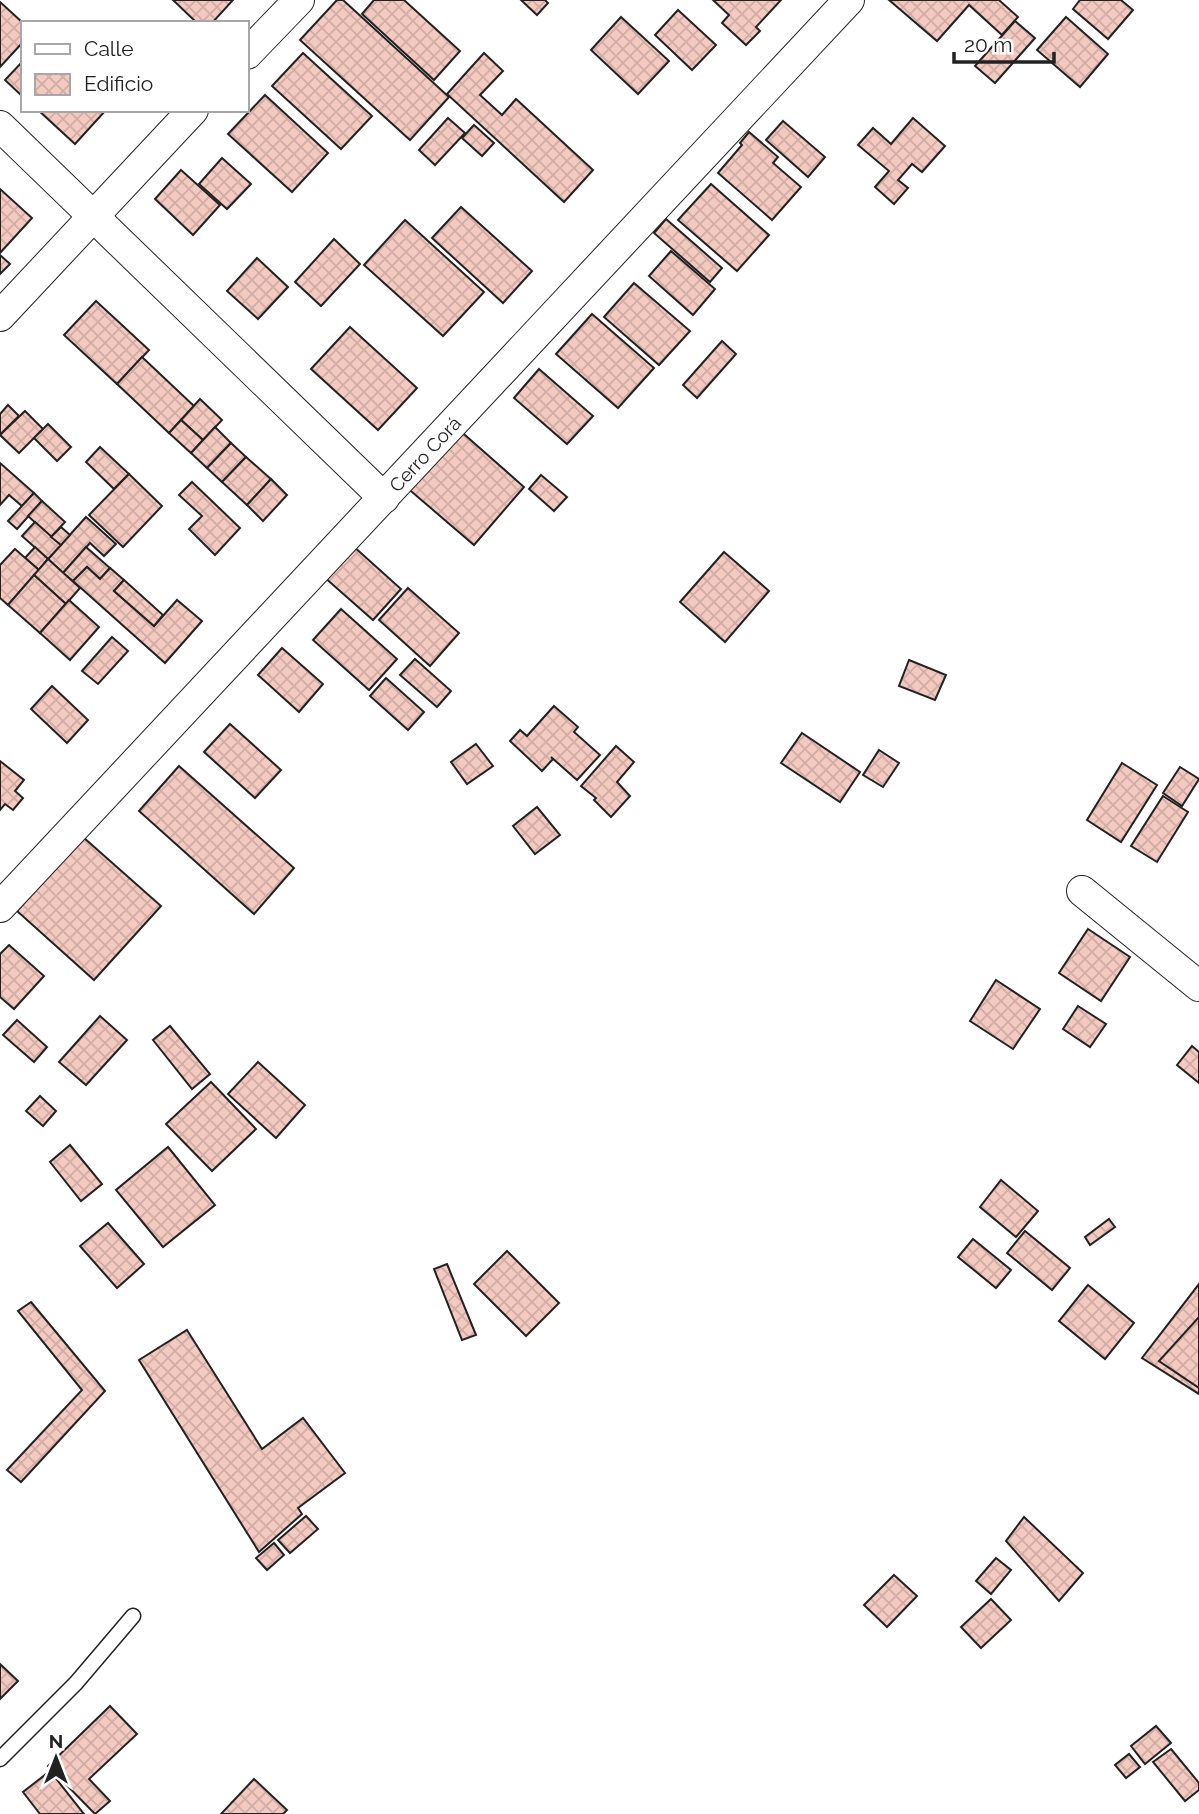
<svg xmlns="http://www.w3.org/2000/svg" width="1199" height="1814" viewBox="0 0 1199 1814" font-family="Raleway,sans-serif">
	<defs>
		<pattern id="building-cross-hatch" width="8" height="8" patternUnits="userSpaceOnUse" patternTransform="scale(1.75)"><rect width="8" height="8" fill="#f3c9c0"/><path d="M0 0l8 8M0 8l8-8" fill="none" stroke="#d0aca5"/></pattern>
	</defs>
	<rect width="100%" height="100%" fill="#fff"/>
	<!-- building -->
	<g fill="url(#building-cross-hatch)" stroke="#222" stroke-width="2">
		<path d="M173,0H233L212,23H197Z"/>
		<path d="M337,0H343L449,97L410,140L300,40Z"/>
		<path d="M374,0H404L460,51L434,80L362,14Z"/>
		<path d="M521,0H545L548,3L537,15Z"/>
		<path d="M713,0H781L756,27L760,31L746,45L722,23L729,15Z"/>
		<path d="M889,0H999L1018,17L1002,35L969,5L937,41Z"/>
		<path d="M1080,0H1121L1133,10L1108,39L1073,9Z"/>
		<path d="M0,2L23,23V42L0,67Z"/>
		<path d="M678,10L716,45L692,70L655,35Z"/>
		<path d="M621,17L669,61L638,94L591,50Z"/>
		<path d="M1066,17L1108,54L1080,87L1037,50Z"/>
		<path d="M1015,21L1035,38L995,83L975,66Z"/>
		<path d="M303,53L372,116L341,149L272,86Z"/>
		<path d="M484,53L503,71L480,95L502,115L516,99L593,170L564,202L447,94Z"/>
		<path d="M23,61V97L5,80Z"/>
		<path d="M265,95L328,153L292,192L228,134Z"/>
		<path d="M38,110H106L75,144Z"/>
		<path d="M448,118L465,133L435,165L419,150Z"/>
		<path d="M913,118L945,146L922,172L912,164L898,180L908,188L894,204L875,187L889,171L858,145L873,128L891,144Z"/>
		<path d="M783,121L825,157L808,177L766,140Z"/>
		<path d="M474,125L494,143L482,156L462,138Z"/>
		<path d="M749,132L778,157L773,163L801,187L772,220L718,173L742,145L740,143Z"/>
		<path d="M222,158L251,184L227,209L199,184Z"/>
		<path d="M181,170L220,205L193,235L155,199Z"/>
		<path d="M711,184L769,235L737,271L678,220Z"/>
		<path d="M0,189L32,218L0,253Z"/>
		<path d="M461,207L532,271L503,303L432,238Z"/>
		<path d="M666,219L722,268L710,282L654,233Z"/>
		<path d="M405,220L484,292L443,336L364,265Z"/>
		<path d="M334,239L360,264L321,306L295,282Z"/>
		<path d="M671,251L715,289L693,315L649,276Z"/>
		<path d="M0,255L10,264L0,274Z"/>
		<path d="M257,258L288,287L258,319L227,291Z"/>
		<path d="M634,283L690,331L659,365L604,317Z"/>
		<path d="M96,301L149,350L117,384L64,335Z"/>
		<path d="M592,314L654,368L618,408L556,354Z"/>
		<path d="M350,327L417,388L378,430L311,369Z"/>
		<path d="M722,341L736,354L697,398L683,385Z"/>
		<path d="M142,357L194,406L169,433L117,384Z"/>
		<path d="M539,369L593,416L567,444L514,398Z"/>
		<path d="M200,399L222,420L203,440L181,420Z"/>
		<path d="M8,405L19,416L0,435V414Z"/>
		<path d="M25,411L43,429L19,453L0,435Z"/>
		<path d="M181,420L203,440L191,453L169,433Z"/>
		<path d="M48,424L71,447L57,461L34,438Z"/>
		<path d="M215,427L231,443L207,468L191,453Z"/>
		<path d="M457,428L524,487L474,545L405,486Z"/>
		<path d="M231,443L246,457L222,482L207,468Z"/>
		<path d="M100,447L129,474L114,489L86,462Z"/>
		<path d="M246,457L271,479L247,505L222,482Z"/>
		<path d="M0,463L34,493L22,506L9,495L0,505Z"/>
		<path d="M129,474L162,506L123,547L89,515Z"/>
		<path d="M541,475L567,497L554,511L529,489Z"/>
		<path d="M271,479L287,495L263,521L247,505Z"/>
		<path d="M192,482L240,528L215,555L189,529L202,516L179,495Z"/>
		<path d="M34,493L42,501L17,529L8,521Z"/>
		<path d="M42,501L65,522L51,537L28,516Z"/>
		<path d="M86,517L116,544L104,556L90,543L63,573L48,559Z"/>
		<path d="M35,522L61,545L48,559L22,536Z"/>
		<path d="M61,527L70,535L61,545L51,537Z"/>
		<path d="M352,545L401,589L373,620L324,577Z"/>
		<path d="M35,547L48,559L39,570L25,558Z"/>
		<path d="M86,547L110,568L100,579L87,567L73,581L63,573Z"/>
		<path d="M15,549L39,570L8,605L0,598V565Z"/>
		<path d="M724,552L769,591L725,642L680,602Z"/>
		<path d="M48,559L80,588L66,604L34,575Z"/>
		<path d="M87,567L100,579L110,568L124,580L114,591L154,626L177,600L202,621L165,663L73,581Z"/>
		<path d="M34,575L66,604L40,633L8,605Z"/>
		<path d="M124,580L163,615L154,626L114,591Z"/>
		<path d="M408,588L459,633L430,666L379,620Z"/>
		<path d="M69,600L99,627L70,660L40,633Z"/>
		<path d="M341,609L397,659L369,690L313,640Z"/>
		<path d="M112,637L128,651L98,684L82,671Z"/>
		<path d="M282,648L323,684L299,712L258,675Z"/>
		<path d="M415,659L451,691L437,707L400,675Z"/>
		<path d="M909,660L946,675L935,700L899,686Z"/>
		<path d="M386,678L424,712L408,730L370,696Z"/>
		<path d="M52,686L88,720L67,743L31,709Z"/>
		<path d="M554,706L578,727L574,732L600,755L577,780L551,757L553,759L542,771L510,741L520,730L527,736Z"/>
		<path d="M230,724L281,770L255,798L204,752Z"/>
		<path d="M802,733L860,772L840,802L781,763Z"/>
		<path d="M476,744L493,766L467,784L451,762Z"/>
		<path d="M616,746L634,762L617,782L630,796L611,817L594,800L596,798L581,786Z"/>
		<path d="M879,750L899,763L883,787L863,775Z"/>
		<path d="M0,761L24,780L15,791L23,798L13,810L5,804L0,810Z"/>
		<path d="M1122,763L1157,785L1121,842L1087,820Z"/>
		<path d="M179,766L294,868L254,914L139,811Z"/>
		<path d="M1180,767L1199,779L1182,806L1163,793Z"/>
		<path d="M1163,796L1188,812L1157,862L1131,846Z"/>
		<path d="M537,807L560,835L535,854L513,826Z"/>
		<path d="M83,837L161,906L94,980L17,911Z"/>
		<path d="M1088,929L1130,957L1101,1001L1059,973Z"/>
		<path d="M9,945L44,976L14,1009L0,997V954Z"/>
		<path d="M996,980L1040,1009L1013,1049L970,1021Z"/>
		<path d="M1078,1006L1106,1024L1090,1047L1063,1029Z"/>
		<path d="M100,1016L127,1040L86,1085L59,1062Z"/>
		<path d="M17,1020L47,1047L34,1062L3,1035Z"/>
		<path d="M170,1026L210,1074L192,1089L153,1040Z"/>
		<path d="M1192,1046L1199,1052V1083L1177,1065Z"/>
		<path d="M258,1062L305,1105L276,1138L228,1094Z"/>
		<path d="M211,1082L256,1129L212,1171L166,1124Z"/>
		<path d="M40,1096L56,1111L43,1126L26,1111Z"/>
		<path d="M70,1145L102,1184L81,1201L50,1162Z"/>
		<path d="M168,1147L215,1205L163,1247L116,1190Z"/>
		<path d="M1001,1180L1038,1211L1016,1237L980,1207Z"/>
		<path d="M1109,1219L1115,1227L1090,1245L1085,1237Z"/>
		<path d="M108,1223L144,1264L117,1288L80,1246Z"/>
		<path d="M1025,1231L1070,1268L1052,1290L1007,1253Z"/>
		<path d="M973,1239L1011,1270L996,1288L958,1257Z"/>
		<path d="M507,1251L559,1303L526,1336L474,1284Z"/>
		<path d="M447,1264L476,1335L462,1340L434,1269Z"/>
		<path d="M1199,1284V1394L1142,1358Z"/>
		<path d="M1088,1285L1134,1323L1105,1359L1059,1321Z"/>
		<path d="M31,1302L105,1391L21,1482L7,1470L82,1390L18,1311Z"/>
		<path d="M1199,1317V1388L1159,1361Z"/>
		<path d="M187,1330L262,1449L303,1418L345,1473L298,1508L302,1514L259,1552L139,1360Z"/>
		<path d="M306,1516L318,1529L290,1553L278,1540Z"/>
		<path d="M1024,1517L1083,1573L1059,1601L1006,1541Z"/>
		<path d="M274,1543L284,1555L267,1570L256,1558Z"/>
		<path d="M996,1558L1011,1570L991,1594L976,1581Z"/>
		<path d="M894,1575L917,1596L887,1627L864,1605Z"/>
		<path d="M991,1599L1011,1620L981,1648L961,1627Z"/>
		<path d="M0,1664L18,1681L0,1699Z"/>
		<path d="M110,1706L137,1734L89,1779L110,1801L95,1814L48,1766Z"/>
		<path d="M1156,1726L1171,1743L1145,1764L1131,1746Z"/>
		<path d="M1171,1749L1199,1783V1790L1185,1801L1153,1762Z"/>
		<path d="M1129,1754L1140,1767L1126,1778L1115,1765Z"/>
		<path d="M50,1771L84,1814H40L23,1792Z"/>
		<path d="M254,1779L287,1810L283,1814H221Z"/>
	</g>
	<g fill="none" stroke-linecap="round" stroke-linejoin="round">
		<!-- service casing -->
		<g stroke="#222" stroke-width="17">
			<path id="service" d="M0,1759L76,1683L133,1616"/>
		</g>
		<!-- minor casing -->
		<g stroke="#222" stroke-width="32">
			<g id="minor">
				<path d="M247,54L299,0"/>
				<path d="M0,126L384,498"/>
				<path d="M0,316L193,110"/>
				<path d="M1082,891L1199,986"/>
				<path d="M0,907L849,0"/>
			</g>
		</g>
		<!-- service -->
		<use href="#service" stroke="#fff" stroke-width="14"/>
		<!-- minor -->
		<use href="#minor" stroke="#fff" stroke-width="30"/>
	</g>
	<g text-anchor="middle" stroke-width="5" stroke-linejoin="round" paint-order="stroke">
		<!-- street labels -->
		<g font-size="19" fill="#222" stroke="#fff">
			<text transform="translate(425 454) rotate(-47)" y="7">Cerro Corá</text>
		</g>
	</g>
	<!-- legend -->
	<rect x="21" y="21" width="228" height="91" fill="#ffffff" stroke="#a7a7a7" stroke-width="2"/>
	<rect x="35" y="44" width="35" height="10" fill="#ffffff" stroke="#a7a7a7" stroke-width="2"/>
	<text x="84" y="56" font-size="21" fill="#222222">Calle</text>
	<rect x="35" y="74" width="35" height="21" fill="url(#building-cross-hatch)" stroke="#a7a7a7" stroke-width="2"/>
	<text x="84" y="91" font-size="21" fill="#222222">Edificio</text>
	<!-- north arrow -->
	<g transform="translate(56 1758)" stroke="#ffffff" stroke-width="5" paint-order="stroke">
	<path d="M0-5L12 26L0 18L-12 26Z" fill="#222222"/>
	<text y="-10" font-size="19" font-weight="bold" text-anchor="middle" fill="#222222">N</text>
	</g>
	<!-- scale -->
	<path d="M954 52v10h100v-10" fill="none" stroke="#222222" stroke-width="3.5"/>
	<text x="964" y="52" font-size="21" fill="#222222" stroke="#ffffff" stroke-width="5" paint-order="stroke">20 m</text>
</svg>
